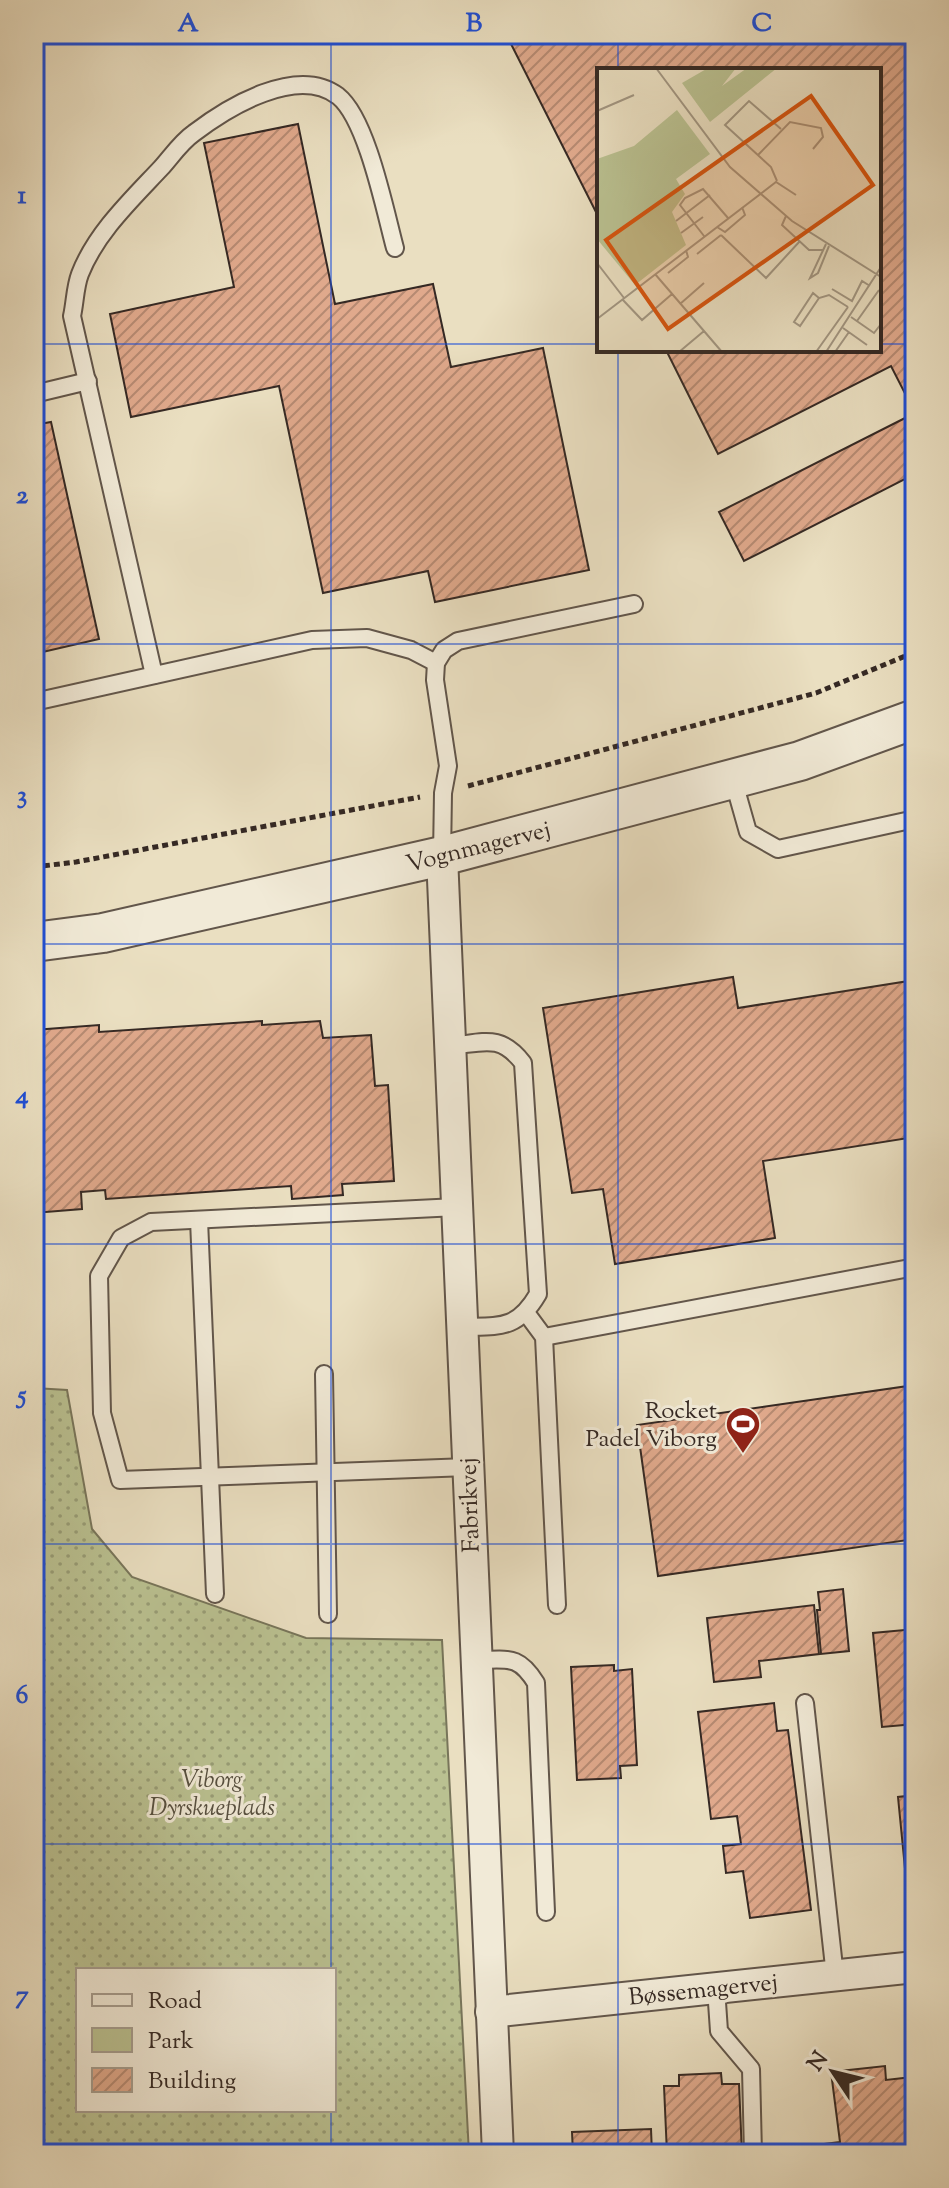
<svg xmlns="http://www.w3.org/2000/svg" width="949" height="2188" viewBox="0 0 949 2188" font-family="'Sorts Mill Goudy',serif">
	<defs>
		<pattern id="green-dots" width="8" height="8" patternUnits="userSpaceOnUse" patternTransform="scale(2)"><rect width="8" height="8" fill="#bac191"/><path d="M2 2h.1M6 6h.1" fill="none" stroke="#989d76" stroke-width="1.8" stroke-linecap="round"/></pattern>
		<pattern id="building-hatch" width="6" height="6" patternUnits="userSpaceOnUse" patternTransform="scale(2)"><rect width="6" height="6" fill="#e0a98c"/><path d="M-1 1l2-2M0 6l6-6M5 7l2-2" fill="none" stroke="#b68a72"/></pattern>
	</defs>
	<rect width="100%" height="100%" fill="#eadfc1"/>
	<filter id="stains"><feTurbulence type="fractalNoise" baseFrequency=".0025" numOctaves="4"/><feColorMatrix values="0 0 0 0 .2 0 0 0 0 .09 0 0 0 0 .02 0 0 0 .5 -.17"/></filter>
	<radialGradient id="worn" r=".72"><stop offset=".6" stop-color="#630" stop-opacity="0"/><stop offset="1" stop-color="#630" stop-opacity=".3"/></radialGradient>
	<!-- green -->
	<path fill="url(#green-dots)" stroke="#78755a" stroke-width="2" fill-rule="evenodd" d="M34,1388L67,1390L92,1529L132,1577L306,1638L442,1640L469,2154H34ZM78,1970H334V2110H78Z"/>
	<!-- building -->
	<g fill="url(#building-hatch)" stroke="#352924" stroke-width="2">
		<path d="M506,34H915V413L891,366L718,454L666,350H879V70H599V218Z"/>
		<path d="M298,124L335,304L433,284L451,367L543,348L589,570L435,602L428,571L323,593L279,386L131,417L110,314L234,287L204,143Z"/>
		<path d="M915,413V474L744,561L719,512Z"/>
		<path d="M51,422L99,639L34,654V425Z"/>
		<path d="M733,977L738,1008L915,980V1137L763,1161L775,1238L615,1264L603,1189L572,1193L543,1008Z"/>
		<path d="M262,1021V1025L320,1021L323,1038L371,1035L375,1086L388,1085L394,1181L342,1184L343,1195L292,1199L291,1186L106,1199L105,1190L81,1192L82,1209L34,1213V1030L99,1025V1032Z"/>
		<path d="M915,1385V1539L658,1576L637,1425Z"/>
		<path d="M843,1589L849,1651L821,1654L817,1610H820L818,1592Z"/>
		<path d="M814,1605L819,1654L759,1661L761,1677L714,1682L707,1618Z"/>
		<path d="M915,1629V1724L882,1727L873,1633Z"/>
		<path d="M614,1665V1671L632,1669L637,1765L620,1766L621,1778L577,1780L571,1667Z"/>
		<path d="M774,1703L777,1731L788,1730L811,1910L750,1918L743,1871L726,1873L723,1846L741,1844L737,1816L711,1819L698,1712Z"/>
		<path d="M915,1795V1898L908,1899L898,1797Z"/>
		<path d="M915,2062V2154H816L815,2145L840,2142L831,2072L885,2066L886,2080L912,2077L910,2063Z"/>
		<path d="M721,2073L722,2084H739L742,2154H667L664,2086H679V2075Z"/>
		<path d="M651,2129L652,2154H573L572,2132Z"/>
	</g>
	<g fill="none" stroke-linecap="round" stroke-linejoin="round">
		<!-- service casing -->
		<g stroke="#62564b" stroke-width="20">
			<g id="service">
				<path d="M34,394L88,381"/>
				<path d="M154,675L72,316C75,303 75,287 80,274C96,233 131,200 161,168C171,157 181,142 194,133C228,107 297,65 338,96C367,119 385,211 395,248"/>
				<path d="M34,702L312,640L367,638L411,650L436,663"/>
				<path d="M733,779L748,832L778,849L915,819"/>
				<path d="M442,856L443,793L448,766L435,680L436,663L444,650L458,641L634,604"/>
				<path d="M450,1046C483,1043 500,1033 523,1063L538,1294C517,1330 500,1326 462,1327"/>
				<path d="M457,1207L151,1222L121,1238L99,1276L102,1413L120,1480L468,1467"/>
				<path d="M199,1220L215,1594"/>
				<path d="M527,1314L544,1337L557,1605"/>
				<path d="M544,1337L915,1267"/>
				<path d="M324,1374L328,1614"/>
				<path d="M476,1660C508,1660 518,1654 536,1683L546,1912"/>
				<path d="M805,1703L835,1976"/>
				<path d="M716,1988L719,2031L751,2069L753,2154"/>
			</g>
		</g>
		<!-- minor casing -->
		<g stroke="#62564b" stroke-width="34">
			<g id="minor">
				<path d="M442,856L498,2154"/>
				<path d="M491,2012L915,1967"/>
			</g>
		</g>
		<!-- tertiary casing -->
		<g stroke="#62564b" stroke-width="42">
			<path id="tertiary" d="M34,942L103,933L442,856L800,761L915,719"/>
		</g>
		<!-- path -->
		<g stroke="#352924" stroke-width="5" stroke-dasharray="6 4" stroke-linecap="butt">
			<path d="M468,786L816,693L915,652"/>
			<path d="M34,867L76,862L420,797"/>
		</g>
		<!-- service -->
		<use href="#service" stroke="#f1ead7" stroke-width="16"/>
		<!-- minor -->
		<use href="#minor" stroke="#f1ead7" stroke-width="30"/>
		<!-- tertiary -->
		<use href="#tertiary" stroke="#f1ead7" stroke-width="38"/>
	</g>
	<!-- grid -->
	<path fill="none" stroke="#1d4ed8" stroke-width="2" stroke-opacity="0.55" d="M331,34V1970M618,34V70M34,344H599M879,344H915M618,350V2154M34,644H915M34,944H915M34,1244H915M34,1544H915M34,1844H915M331,2110V2154"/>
	<!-- icons -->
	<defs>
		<g id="stadium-pin" transform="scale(1.8)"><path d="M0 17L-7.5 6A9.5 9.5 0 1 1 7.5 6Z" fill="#8f2418" stroke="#f1ead7"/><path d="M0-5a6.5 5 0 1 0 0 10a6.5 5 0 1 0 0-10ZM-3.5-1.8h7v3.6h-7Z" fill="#fff"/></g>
	</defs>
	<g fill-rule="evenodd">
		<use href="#stadium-pin" x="743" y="1424"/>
	</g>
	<g text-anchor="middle" stroke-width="6" stroke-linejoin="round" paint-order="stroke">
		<!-- street labels -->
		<g font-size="24" fill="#352924" stroke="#f1ead7">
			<text transform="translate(478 846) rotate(-14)" y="8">Vognmagervej</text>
			<text transform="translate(469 1505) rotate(-92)" y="8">Fabrikvej</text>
			<text transform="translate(703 1989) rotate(-6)" y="8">Bøssemagervej</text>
		</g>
		<!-- poi labels -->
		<g font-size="24" fill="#352924" stroke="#f1ead7" text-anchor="end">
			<text x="717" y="1418">Rocket<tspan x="717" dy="28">Padel Viborg</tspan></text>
		</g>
		<!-- park labels -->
		<g font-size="24" font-style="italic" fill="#564f3f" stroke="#f1ead7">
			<text x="212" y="1787">Viborg<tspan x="212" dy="28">Dyrskueplads</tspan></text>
		</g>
	</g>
	<!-- overview -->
	<g transform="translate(597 68)">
		<rect width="284" height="284" fill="#eadfc1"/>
		<path d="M111,0H139L125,18L150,0H180L113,54L85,15ZM80,42L113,86L79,111L88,126L75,144L89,177L38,217L0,171V91L37,78Z" fill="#bac191"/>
		<path fill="none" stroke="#a29682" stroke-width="2" d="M59,0L133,99L195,153L284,209M0,43L37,27M161,87L193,54L224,60L226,69L216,81M180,113L174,99L128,57L152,33L184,61M189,148L185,157L212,182H226M79,153L113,127M120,159L128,164L148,147L145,139M84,165L106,149M124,167L169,210L203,173M107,168L83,137L88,130L106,121L131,150M229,176L213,210L221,205L232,178M100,186L124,167M0,195L27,230M71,205L91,189L89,182M58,206L125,284M235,221L255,233L265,213L273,218M222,230L216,225L197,254L203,258L222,230L232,227L251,239M25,231L45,252L75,226M83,236L107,215M254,249L277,265L284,256M0,251L179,114L199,127M260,253L282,222M246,260L270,277M82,284L107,263M219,284L251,239M229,284L284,199M238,284L252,264"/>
		<path fill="#d6540e" fill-opacity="0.15" stroke="#d6540e" stroke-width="4" d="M214,28L276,117L71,261L9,172Z"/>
		<rect width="284" height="284" fill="none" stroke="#352924" stroke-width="4"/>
	</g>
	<!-- margin -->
	<rect width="949" height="2188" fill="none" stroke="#eadfc1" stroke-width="88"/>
	<!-- legend -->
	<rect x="76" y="1968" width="260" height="144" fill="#f1ead7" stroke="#a69d8f" stroke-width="2"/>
	<rect x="92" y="1994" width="40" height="12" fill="#f1ead7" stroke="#a69d8f" stroke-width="2"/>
	<text x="148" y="2008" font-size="24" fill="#352924">Road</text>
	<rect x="92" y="2028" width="40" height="24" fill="#bac191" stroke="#a69d8f" stroke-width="2"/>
	<text x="148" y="2048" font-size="24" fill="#352924">Park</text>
	<rect x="92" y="2068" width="40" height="24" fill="url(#building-hatch)" stroke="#a69d8f" stroke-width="2"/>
	<text x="148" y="2088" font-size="24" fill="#352924">Building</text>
	<!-- north arrow -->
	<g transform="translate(833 2072) rotate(305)" stroke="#f1ead7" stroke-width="6" paint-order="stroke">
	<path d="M0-6L14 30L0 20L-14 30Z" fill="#352924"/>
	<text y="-12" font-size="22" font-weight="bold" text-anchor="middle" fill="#352924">N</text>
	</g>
	<rect x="44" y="44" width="861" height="2100" fill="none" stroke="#1d4ed8" stroke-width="3"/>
	<g font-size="26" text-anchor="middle" font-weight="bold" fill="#1d4ed8">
		<text x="188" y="31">A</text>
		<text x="474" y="31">B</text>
		<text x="762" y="31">C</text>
		<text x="22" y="203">1</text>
		<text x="22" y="503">2</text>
		<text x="22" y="803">3</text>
		<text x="22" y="1103">4</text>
		<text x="22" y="1403">5</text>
		<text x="22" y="1703">6</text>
		<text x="22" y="2003">7</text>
	</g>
	<rect width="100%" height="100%" filter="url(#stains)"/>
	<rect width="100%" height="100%" fill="url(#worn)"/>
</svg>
